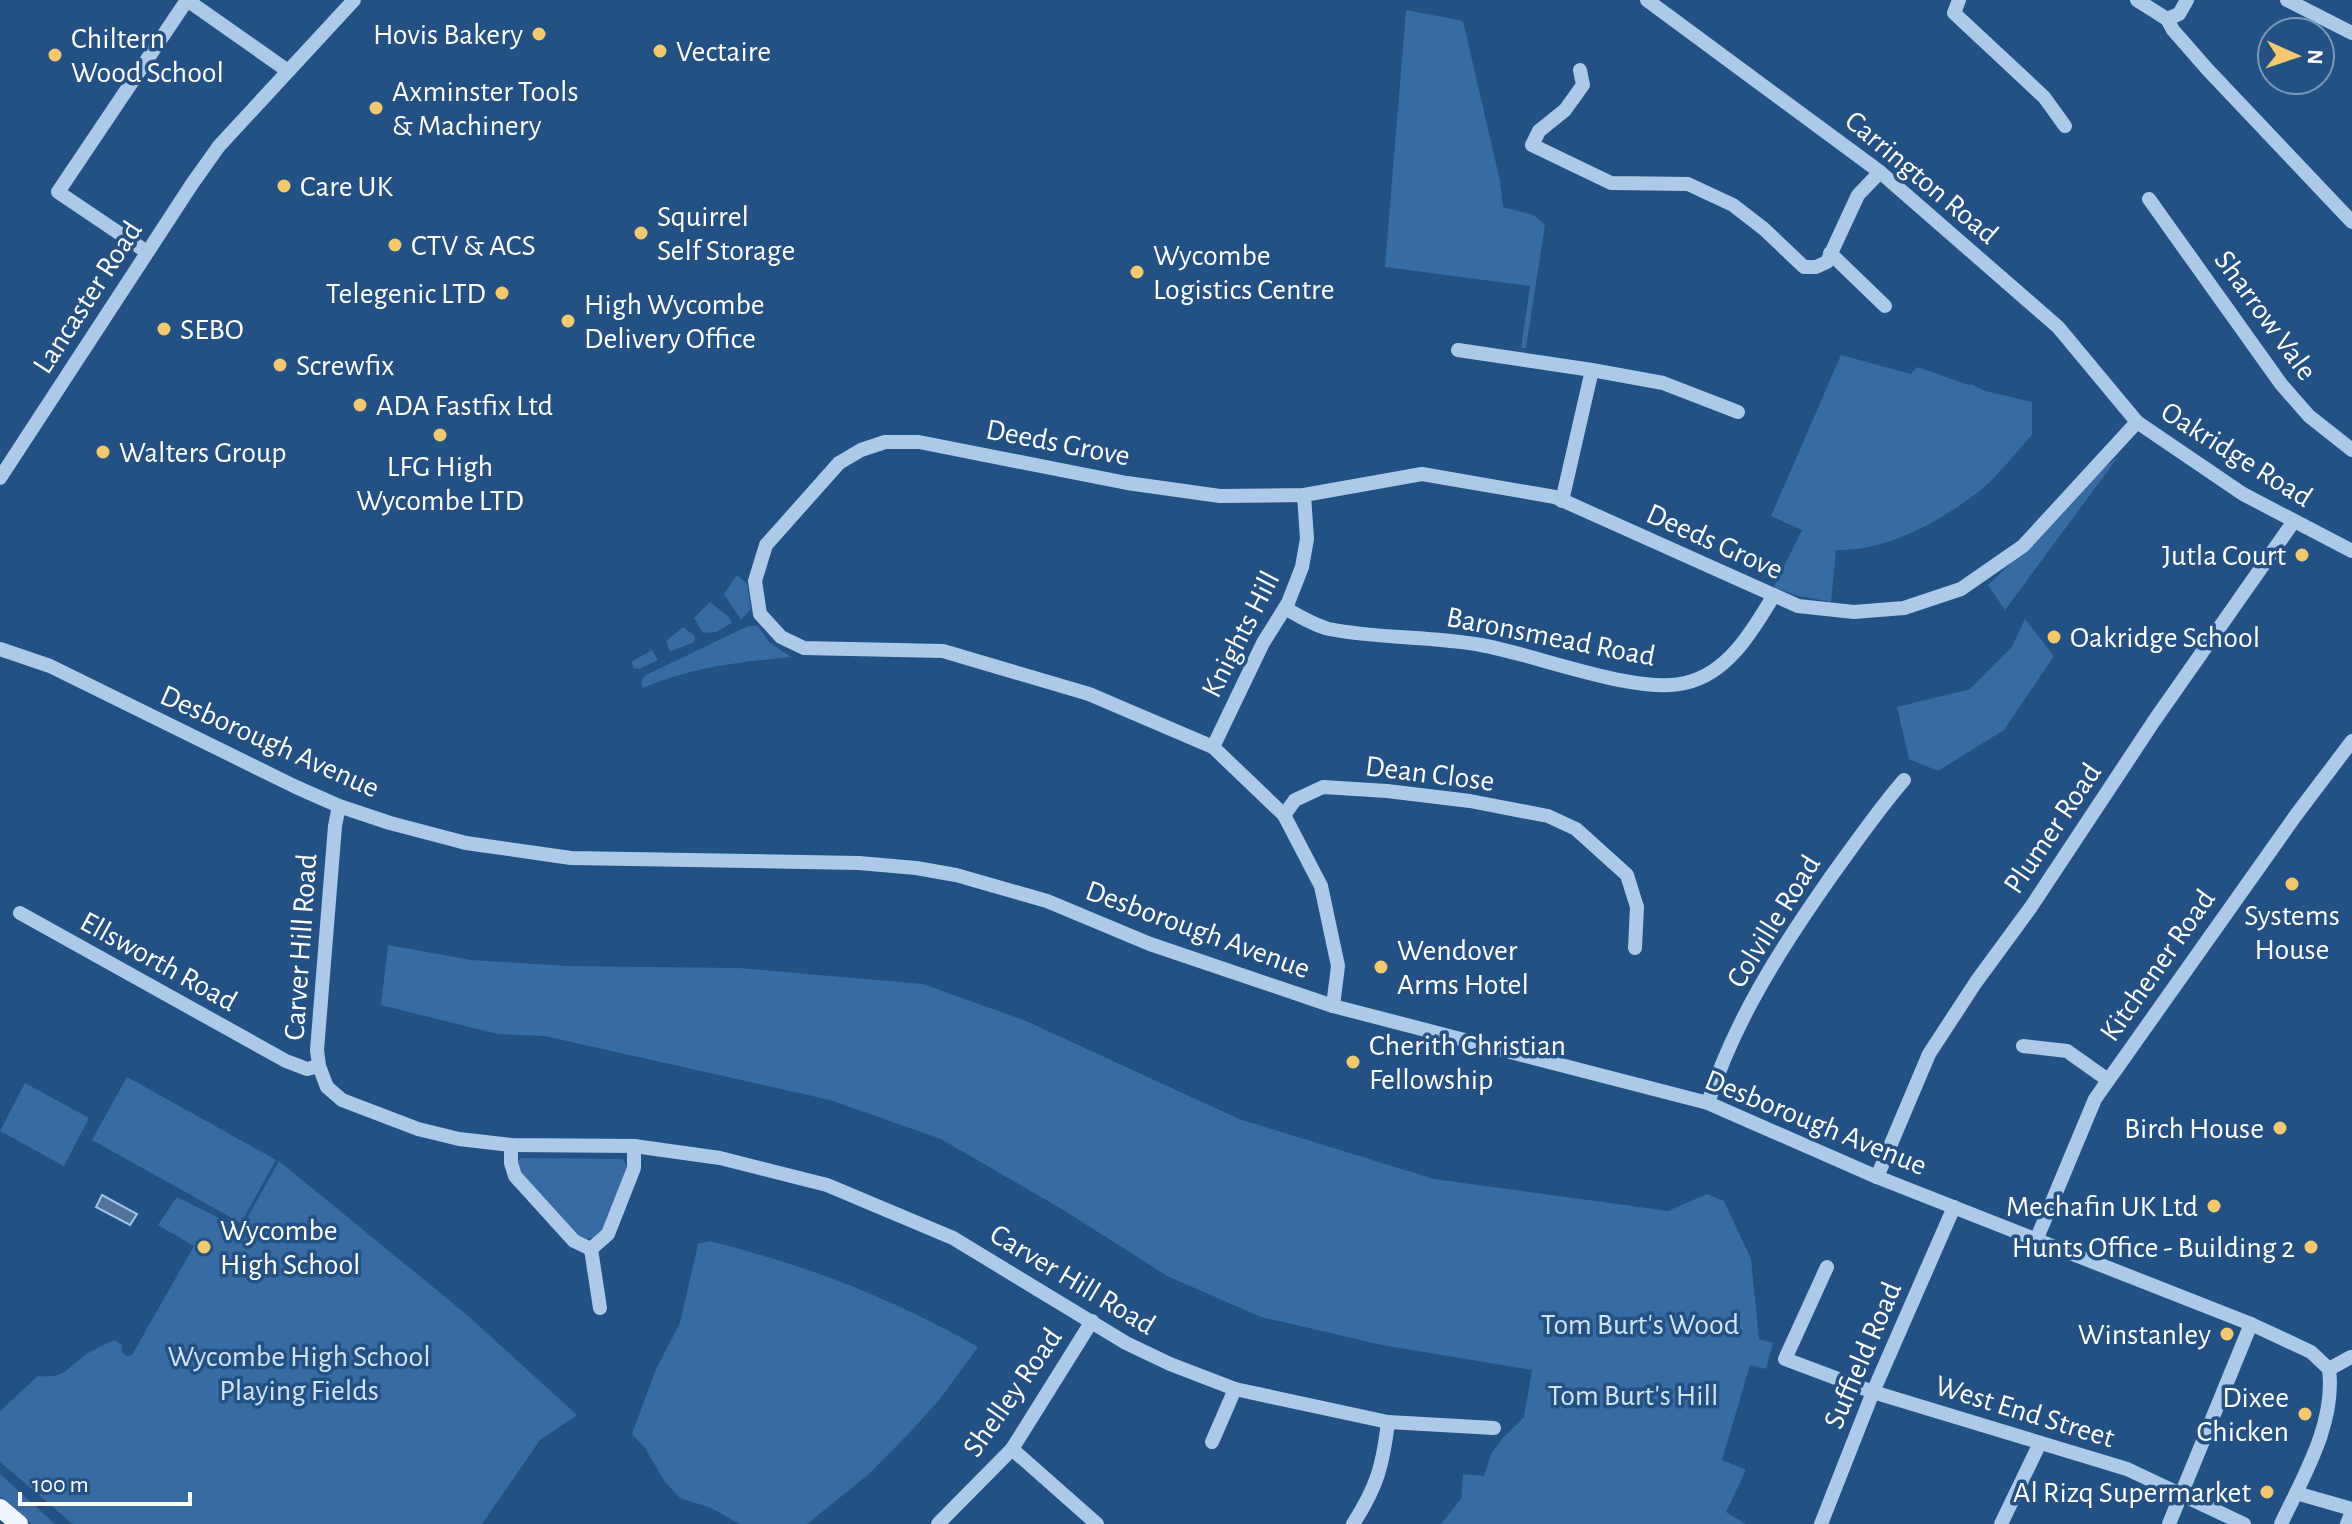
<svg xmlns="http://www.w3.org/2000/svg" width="2352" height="1524" viewBox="0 0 2352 1524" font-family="'Alegreya Sans',sans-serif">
	<rect width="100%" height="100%" fill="#235184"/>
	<!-- green -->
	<g fill="#376ba1">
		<path d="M1406,10L1463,21L1500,181L1503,207L1534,215L1545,225L1526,348H1521L1530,286L1385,267Z"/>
		<path d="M1841,355L1911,374L1917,367L1969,385L1971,384L1985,391L2032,402V435C2014,454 1997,478 1977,493C1937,523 1887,551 1836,550L1831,602L1794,595L1774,587L1802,530L1771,516Z"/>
		<path d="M2118,457L2005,610L1988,585C2034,544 2069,493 2118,457Z"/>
		<path d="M737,575L747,584L751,609L741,620L724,594Z"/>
		<path d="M710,602L729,617L732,623L716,632L703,633L694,618Z"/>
		<path d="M2025,619L2054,656L2004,730L1938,771L1909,759L1897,707L1970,689L2012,647Z"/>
		<path d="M748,626H758L769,642L791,657C739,662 691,667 643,688L641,683L644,676Z"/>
		<path d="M683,627L695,636L694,642L670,652L666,641Z"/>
		<path d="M652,650L658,660L639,669L634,668L631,662Z"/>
		<path d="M388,945L471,960L567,966L738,968L923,984L1026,1021L1239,1119L1434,1179L1668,1211L1707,1194L1724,1201L1751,1259L1759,1339L1773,1343L1766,1369L1750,1365L1722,1460L1746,1470L1726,1512L1746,1524H1441L1461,1499L1463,1474L1484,1476L1491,1454L1502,1439L1524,1417L1532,1370L1382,1345L1261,1317L1167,1276L1065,1211L941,1139L830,1100L545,1036L498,1034L381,1005Z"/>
		<path d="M127,1077L276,1160L241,1223L92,1140Z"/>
		<path d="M25,1083L89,1118L64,1166L0,1131Z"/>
		<path d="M521,1158L623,1159L627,1167L600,1237L581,1240L520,1174L518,1161Z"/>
		<path d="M279,1161L466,1314L577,1415L540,1440L482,1524H73L0,1462V1411L38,1376C65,1378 64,1371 84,1356C92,1350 104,1345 114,1340L122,1345V1351L126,1356L132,1355L194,1246L158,1225L177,1197L241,1229Z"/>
		<path d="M710,1241C805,1265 893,1298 978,1347L939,1400L913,1429L869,1474L807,1524H740L711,1508L680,1498L665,1482L645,1448L632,1434L656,1369L680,1323L698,1244Z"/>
		<path d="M0,1474L55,1524H32L0,1497Z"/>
	</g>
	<!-- water -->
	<path fill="#527297" stroke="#a0c4e9" stroke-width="2" d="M102,1195L137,1214L130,1225L96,1207Z"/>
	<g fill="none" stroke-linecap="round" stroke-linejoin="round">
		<!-- minor -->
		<g stroke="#acc9e8" stroke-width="14">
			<path d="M187,0L288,71"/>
			<path d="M1647,0L1880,172L2058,327L2137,422L2243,494L2352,551"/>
			<path d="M1959,0L1954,13L2044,97L2065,126"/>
			<path d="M2137,0L2167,19L2173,30L2208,70L2352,222"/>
			<path d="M2287,0L2352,33"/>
			<path d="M2167,19L2179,14L2187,0"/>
			<path d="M1580,70L1583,85L1565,110L1539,131L1532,145L1611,183L1688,184L1733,205L1764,229L1804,267H1816L1827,262L1858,195L1880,172"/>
			<path d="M2149,199L2281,384L2309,416L2352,450"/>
			<path d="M147,252L58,192L187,0"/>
			<path d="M1830,253L1885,306"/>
			<path d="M1458,350L1592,370"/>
			<path d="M0,478L192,184L219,146L354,0"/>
			<path d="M1562,501L1592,370L1663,383L1738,412"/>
			<path d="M1285,608C1299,616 1313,625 1329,629C1379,639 1431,636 1481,645C1534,654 1636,695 1685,683C1728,674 1753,630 1774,595"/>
			<path d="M0,649L50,666L296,787L339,806L390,823L466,843L571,858L859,863L916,868L956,875L1047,901L1150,944L1333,1006L1708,1103L1877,1177L2251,1324L2311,1352L2329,1369"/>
			<path d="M1213,747L1263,643L1288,603L1302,567L1307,539L1304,495"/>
			<path d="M339,806L335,826L317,1050L319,1066L327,1087L342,1100L418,1129L459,1139L511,1145L634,1146L720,1158L827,1185L953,1238L1126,1343L1170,1364L1235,1389L1388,1422L1494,1428"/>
			<path d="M1284,815L1295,800L1323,787L1387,791L1470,801L1548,816L1576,829L1627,875L1637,907L1635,948"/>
			<path d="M20,913L286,1061L307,1069L319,1066"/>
			<path d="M1333,1006L1338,966L1321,886L1284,815L1213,747L1089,694L943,651L804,648L781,637L760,614L755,581L766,545L839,463L861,450L885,442H919L1127,483L1220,496L1304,495L1422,474L1555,497L1798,606L1854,612L1904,608L1961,589L2023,546L2137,422"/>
			<path d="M2023,1046L2067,1051L2108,1080"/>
			<path d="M1708,1103C1734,1021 1781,948 1830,878C1854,845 1877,811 1904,780"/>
			<path d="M511,1145V1163L515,1176L574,1241L591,1249"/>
			<path d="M1877,1177L1929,1054L1976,982L2031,907L2154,721L2294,521"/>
			<path d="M2037,1238L2095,1099L2296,815L2352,741"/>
			<path d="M1827,1267L1785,1359L1873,1392L2127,1469L2244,1524"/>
			<path d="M600,1308L591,1249L608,1234L634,1168V1146"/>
			<path d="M2329,1369L2351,1357"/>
			<path d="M1212,1442L1235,1389"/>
			<path d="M1012,1449L1097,1524"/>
			<path d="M2296,1493L2352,1509"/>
			<path d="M938,1524L1012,1449L1092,1321"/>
			<path d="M1353,1524C1377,1487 1383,1465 1388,1422"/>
			<path d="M1821,1524L1873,1392L1954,1207"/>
			<path d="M2001,1524L2040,1443"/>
			<path d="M2169,1524L2251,1324"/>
			<path d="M2281,1524C2303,1477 2336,1423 2329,1369"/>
			<path d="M2347,1524L2352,1511"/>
		</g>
		<!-- major -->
		<path stroke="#eff5fe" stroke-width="18" d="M0,1508L19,1524"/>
	</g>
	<!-- markers -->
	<g fill="#f3c96f" stroke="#235184" stroke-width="3">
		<circle cx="539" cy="34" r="8"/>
		<circle cx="660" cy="51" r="8"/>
		<circle cx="55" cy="55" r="8"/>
		<circle cx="376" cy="108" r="8"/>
		<circle cx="284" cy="186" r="8"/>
		<circle cx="641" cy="233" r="8"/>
		<circle cx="395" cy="245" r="8"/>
		<circle cx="1137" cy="272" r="8"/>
		<circle cx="502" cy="293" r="8"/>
		<circle cx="568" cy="321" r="8"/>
		<circle cx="164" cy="329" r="8"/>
		<circle cx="280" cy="365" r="8"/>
		<circle cx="360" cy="405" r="8"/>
		<circle cx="440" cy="435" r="8"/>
		<circle cx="103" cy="452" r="8"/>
		<circle cx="2302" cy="555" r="8"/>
		<circle cx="2054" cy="637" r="8"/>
		<circle cx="2292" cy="884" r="8"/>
		<circle cx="1381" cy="967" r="8"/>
		<circle cx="1353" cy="1062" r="8"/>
		<circle cx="2280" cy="1128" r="8"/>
		<circle cx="2214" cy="1206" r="8"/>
		<circle cx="204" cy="1247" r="8"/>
		<circle cx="2311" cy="1247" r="8"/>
		<circle cx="2227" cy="1334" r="8"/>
		<circle cx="2305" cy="1414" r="8"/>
		<circle cx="2267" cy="1492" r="8"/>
	</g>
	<g text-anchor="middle" stroke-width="7" stroke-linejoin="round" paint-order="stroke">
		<!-- poi labels -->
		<g font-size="30" fill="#fff" stroke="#235184" text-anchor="start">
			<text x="523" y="44" text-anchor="end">Hovis Bakery</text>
			<text x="71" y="48">Chiltern<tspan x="71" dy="34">Wood School</tspan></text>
			<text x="676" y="61">Vectaire</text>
			<text x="392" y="101">Axminster Tools<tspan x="392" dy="34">&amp; Machinery</tspan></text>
			<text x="300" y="196">Care UK</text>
			<text x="657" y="226">Squirrel<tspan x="657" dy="34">Self Storage</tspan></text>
			<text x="411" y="255">CTV &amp; ACS</text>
			<text x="1153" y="265">Wycombe<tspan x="1153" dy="34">Logistics Centre</tspan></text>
			<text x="486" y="303" text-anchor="end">Telegenic LTD</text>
			<text x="584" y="314">High Wycombe<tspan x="584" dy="34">Delivery Office</tspan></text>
			<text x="180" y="339">SEBO</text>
			<text x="296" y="375">Screwfix</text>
			<text x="376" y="415">ADA Fastfix Ltd</text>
			<text x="119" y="462">Walters Group</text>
			<text x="440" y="476" text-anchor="middle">LFG High<tspan x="440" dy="34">Wycombe LTD</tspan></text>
			<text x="2286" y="565" text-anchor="end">Jutla Court</text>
			<text x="2070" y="647">Oakridge School</text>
			<text x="2292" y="925" text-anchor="middle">Systems<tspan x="2292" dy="34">House</tspan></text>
			<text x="1397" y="960">Wendover<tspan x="1397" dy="34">Arms Hotel</tspan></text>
			<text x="1369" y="1055">Cherith Christian<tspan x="1369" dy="34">Fellowship</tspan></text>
			<text x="2264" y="1138" text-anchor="end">Birch House</text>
			<text x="2198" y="1216" text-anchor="end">Mechafin UK Ltd</text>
			<text x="220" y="1240">Wycombe<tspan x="220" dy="34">High School</tspan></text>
			<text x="2295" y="1257" text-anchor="end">Hunts Office - Building 2</text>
			<text x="2211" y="1344" text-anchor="end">Winstanley</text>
			<text x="2289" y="1407" text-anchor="end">Dixee<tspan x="2289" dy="34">Chicken</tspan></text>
			<text x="2251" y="1502" text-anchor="end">Al Rizq Supermarket</text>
		</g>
		<!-- street labels -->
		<g font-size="30" fill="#fff" stroke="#235184">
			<text transform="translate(1922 177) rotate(40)" y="10">Carrington Road</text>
			<text transform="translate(87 297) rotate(-57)" y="10">Lancaster Road</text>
			<text transform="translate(2266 315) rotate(54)" y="10">Sharrow Vale</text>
			<text transform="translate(1058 442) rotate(11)" y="10">Deeds Grove</text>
			<text transform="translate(2237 454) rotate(32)" y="10">Oakridge Road</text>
			<text transform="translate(1715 541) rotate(24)" y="10">Deeds Grove</text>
			<text transform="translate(1240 634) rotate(-63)" y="10">Knights Hill</text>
			<text transform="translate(1551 636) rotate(11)" y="10">Baronsmead Road</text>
			<text transform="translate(270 741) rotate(24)" y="10">Desborough Avenue</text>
			<text transform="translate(1430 773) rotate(7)" y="10">Dean Close</text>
			<text transform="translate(2052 828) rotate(-56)" y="10">Plumer Road</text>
			<text transform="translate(1773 921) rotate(-58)" y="10">Colville Road</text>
			<text transform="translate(1198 929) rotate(20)" y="10">Desborough Avenue</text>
			<text transform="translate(300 947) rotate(-86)" y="10">Carver Hill Road</text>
			<text transform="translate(159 961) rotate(29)" y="10">Ellsworth Road</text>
			<text transform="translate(2157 965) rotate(-55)" y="10">Kitchener Road</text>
			<text transform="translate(1816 1122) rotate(22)" y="10">Desborough Avenue</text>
			<text transform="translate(1073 1279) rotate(31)" y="10">Carver Hill Road</text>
			<text transform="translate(1862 1355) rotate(-67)" y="10">Suffield Road</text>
			<text transform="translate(1012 1392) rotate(-55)" y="10">Shelley Road</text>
			<text transform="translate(2025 1411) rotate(17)" y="10">West End Street</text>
		</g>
		<!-- park labels -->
		<g font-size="30" fill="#d0e3f6" stroke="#235184">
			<text x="1640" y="1334">Tom Burt's Wood</text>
			<text x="299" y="1366">Wycombe High School<tspan x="299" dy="34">Playing Fields</tspan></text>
			<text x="1633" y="1405">Tom Burt's Hill</text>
		</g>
	</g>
	<!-- north arrow -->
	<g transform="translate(2296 56) rotate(93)"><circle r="38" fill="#235184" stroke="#7b97b5" stroke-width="2"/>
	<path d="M0-6L14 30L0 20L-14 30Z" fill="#f3c96f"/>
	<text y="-12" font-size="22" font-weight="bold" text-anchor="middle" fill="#ffffff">N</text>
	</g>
	<!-- scale -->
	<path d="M20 1492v12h170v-12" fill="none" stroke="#ffffff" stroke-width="4"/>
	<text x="32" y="1492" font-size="24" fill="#ffffff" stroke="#235184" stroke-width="6" paint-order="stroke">100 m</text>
</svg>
